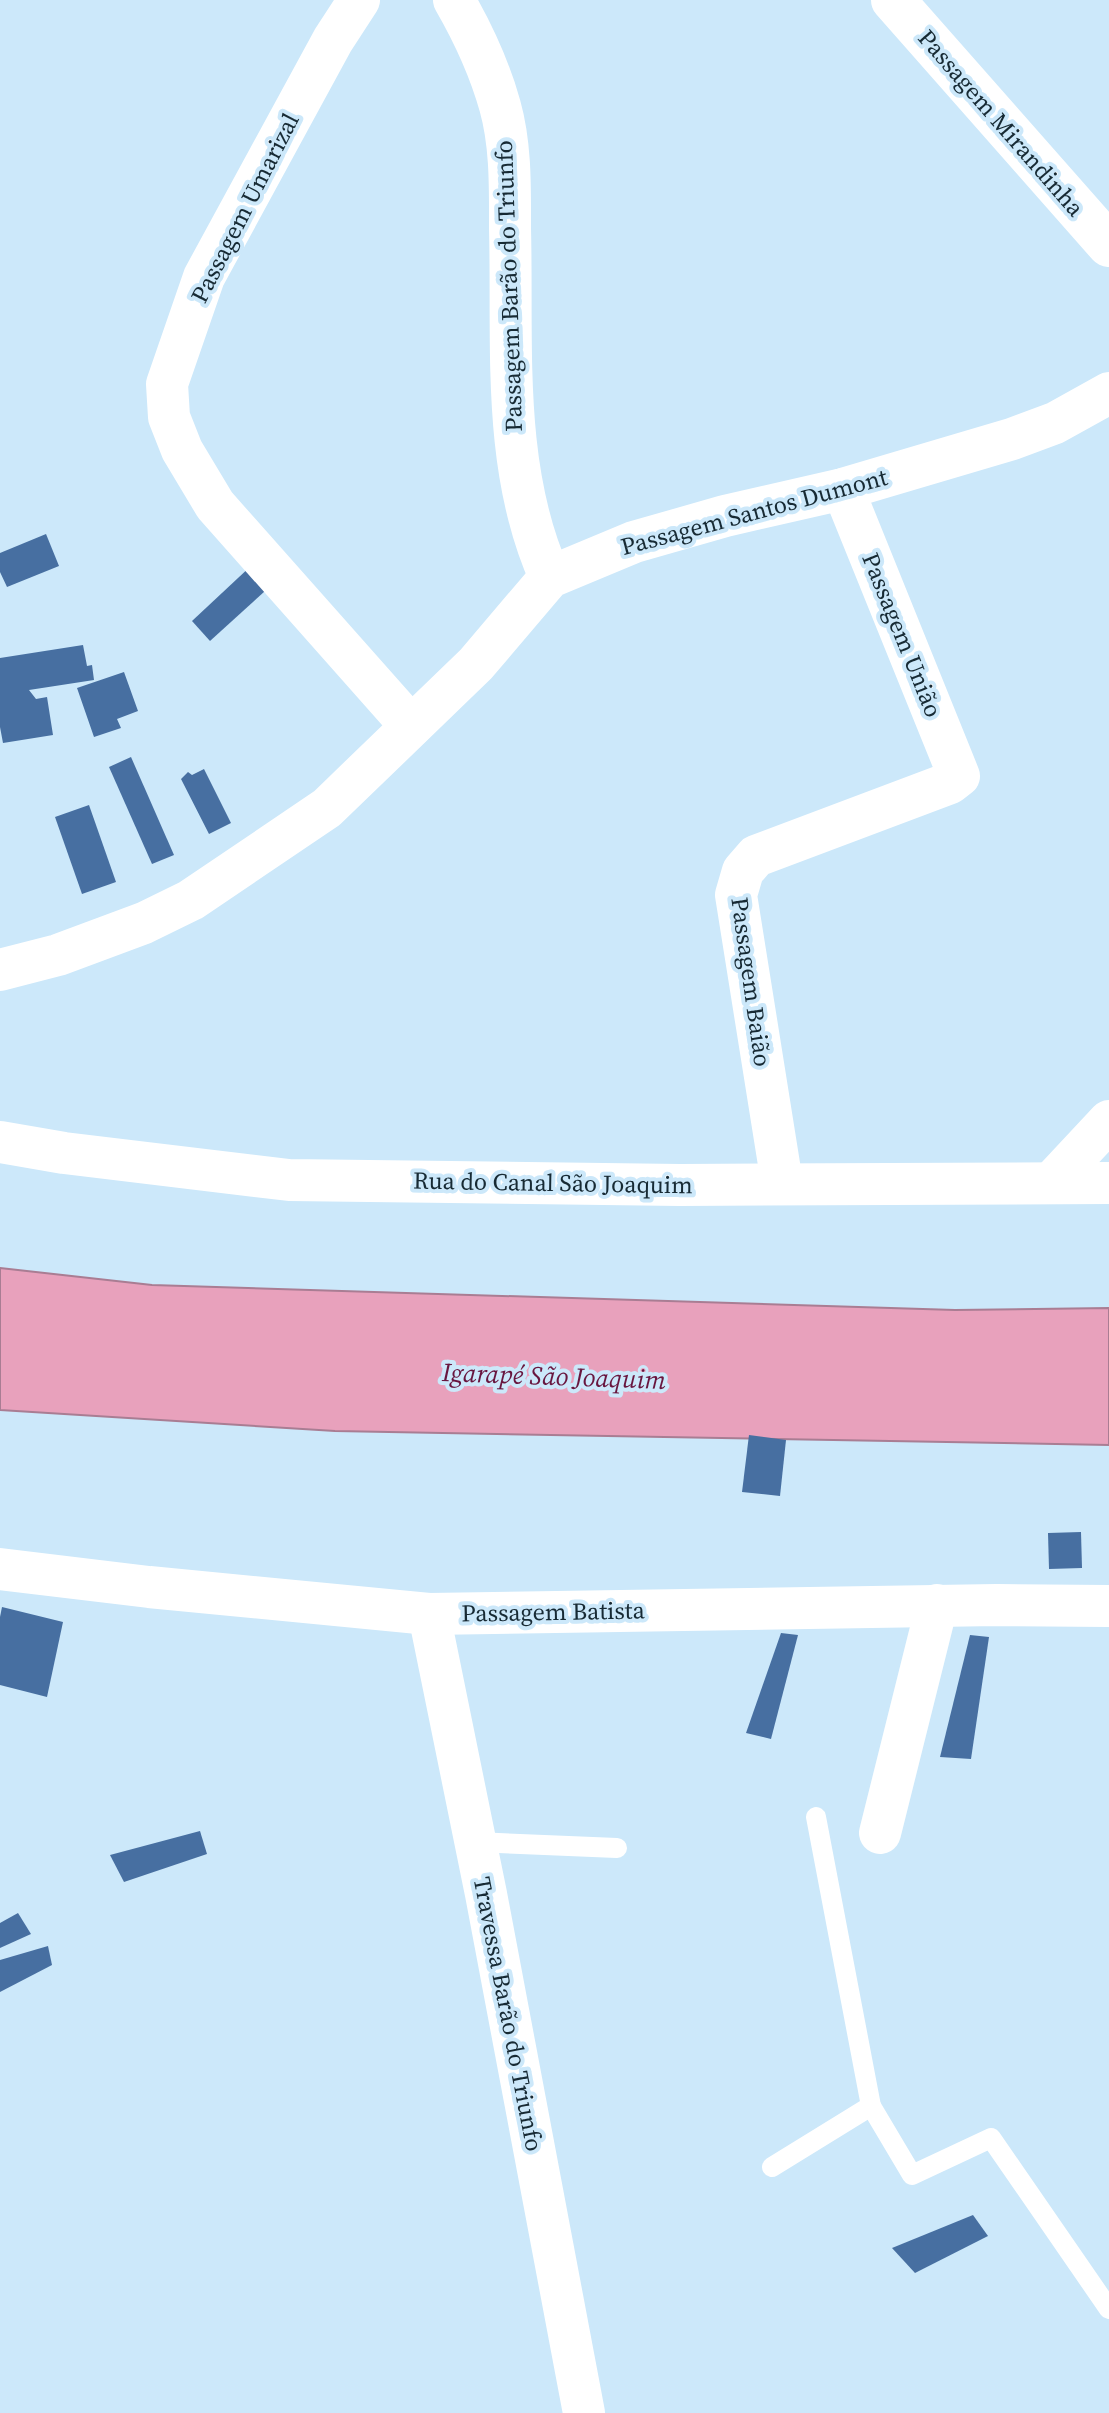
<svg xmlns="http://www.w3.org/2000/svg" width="1109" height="2413" viewBox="0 0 1109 2413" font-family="'Source Serif 4',serif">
	<rect width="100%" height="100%" fill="#cce8fa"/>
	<!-- water -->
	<path fill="#e8a1bc" stroke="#a97d93" stroke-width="2" d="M0,1268L152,1285L955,1310L1109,1308V1445L335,1431L0,1410Z"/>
	<!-- building -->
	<g fill="#476fa1">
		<path d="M46,534L59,566L7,587L0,572V553Z"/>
		<path d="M253,564L275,582L210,641L192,621Z"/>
		<path d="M83,645L87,666L92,665L94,680L29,690L36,699L47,697L53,735L3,743L0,727V658Z"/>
		<path d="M124,672L138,711L117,719L121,728L94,737L77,688Z"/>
		<path d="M131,757L174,855L152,864L109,767Z"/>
		<path d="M204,769L231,823L209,834L181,779L188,772L192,775Z"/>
		<path d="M89,805L116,882L82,894L55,817Z"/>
		<path d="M749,1435L786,1440L780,1496L742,1492Z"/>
		<path d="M1081,1532L1082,1568L1049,1569L1048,1533Z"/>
		<path d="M2,1607L63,1622L47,1697L0,1685V1617Z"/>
		<path d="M781,1633L798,1635L771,1739L746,1733Z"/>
		<path d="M970,1635L989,1637L971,1759L940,1757Z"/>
		<path d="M200,1831L207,1854L124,1882L110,1855Z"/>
		<path d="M18,1913L31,1934L0,1948V1923Z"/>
		<path d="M48,1946L52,1965L0,1992V1960Z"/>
		<path d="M973,2215L988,2236L915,2273L892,2248Z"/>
	</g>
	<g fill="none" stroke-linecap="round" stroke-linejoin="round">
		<!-- service -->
		<g stroke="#fff" stroke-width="20">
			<path d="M475,1842L617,1848"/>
			<path d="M871,2106L912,2175L991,2138L1109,2309"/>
			<path d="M772,2167L871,2106L816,1817"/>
		</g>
		<!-- minor -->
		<g stroke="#fff" stroke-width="42">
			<path d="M359,0L333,40L204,277L167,384L169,417L182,450L215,505L411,726"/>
			<path d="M454,0C473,33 490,70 500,106C511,145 510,188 510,228C513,344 501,468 550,577"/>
			<path d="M0,970L58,955L144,923L191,900L327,808L476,664L550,577L634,542L725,516L843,489L1012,439L1055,423L1109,393"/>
			<path d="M0,1142L64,1153L289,1180L680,1185L1109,1183"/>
			<path d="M1052,1182L1109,1121"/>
			<path d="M782,1183L736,895L743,871L756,856L950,783L959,776L843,489"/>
			<path d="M0,1569L149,1587L429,1614L997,1605L1109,1606"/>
			<path d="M429,1614L486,1894L584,2413"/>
			<path d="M880,1833L937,1605"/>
		</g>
		<!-- tertiary -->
		<path stroke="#fff" stroke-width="44" d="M893,0L1109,245"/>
	</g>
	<g text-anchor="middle" stroke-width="8" stroke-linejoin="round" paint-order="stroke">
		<!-- street labels -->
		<g font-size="24" fill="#172a34" stroke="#cce8fa">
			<text transform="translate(1001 123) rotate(49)" y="8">Passagem Mirandinha</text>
			<text transform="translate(245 208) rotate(-63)" y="8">Passagem Umarizal</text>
			<text transform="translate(509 286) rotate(-92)" y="8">Passagem Barão do Triunfo</text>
			<text transform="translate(754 512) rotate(-15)" y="8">Passagem Santos Dumont</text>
			<text transform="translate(902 635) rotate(68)" y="8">Passagem União</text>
			<text transform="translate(751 982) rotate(82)" y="8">Passagem Baião</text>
			<text transform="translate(553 1183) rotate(1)" y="8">Rua do Canal São Joaquim</text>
			<text transform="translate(553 1612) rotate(-1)" y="8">Passagem Batista</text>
			<text transform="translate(508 2014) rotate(79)" y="8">Travessa Barão do Triunfo</text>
		</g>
		<!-- water labels -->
		<g font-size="26" font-style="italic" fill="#68163f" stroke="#cce8fa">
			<text transform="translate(554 1376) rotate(2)" y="9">Igarapé São Joaquim</text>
		</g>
	</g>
</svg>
